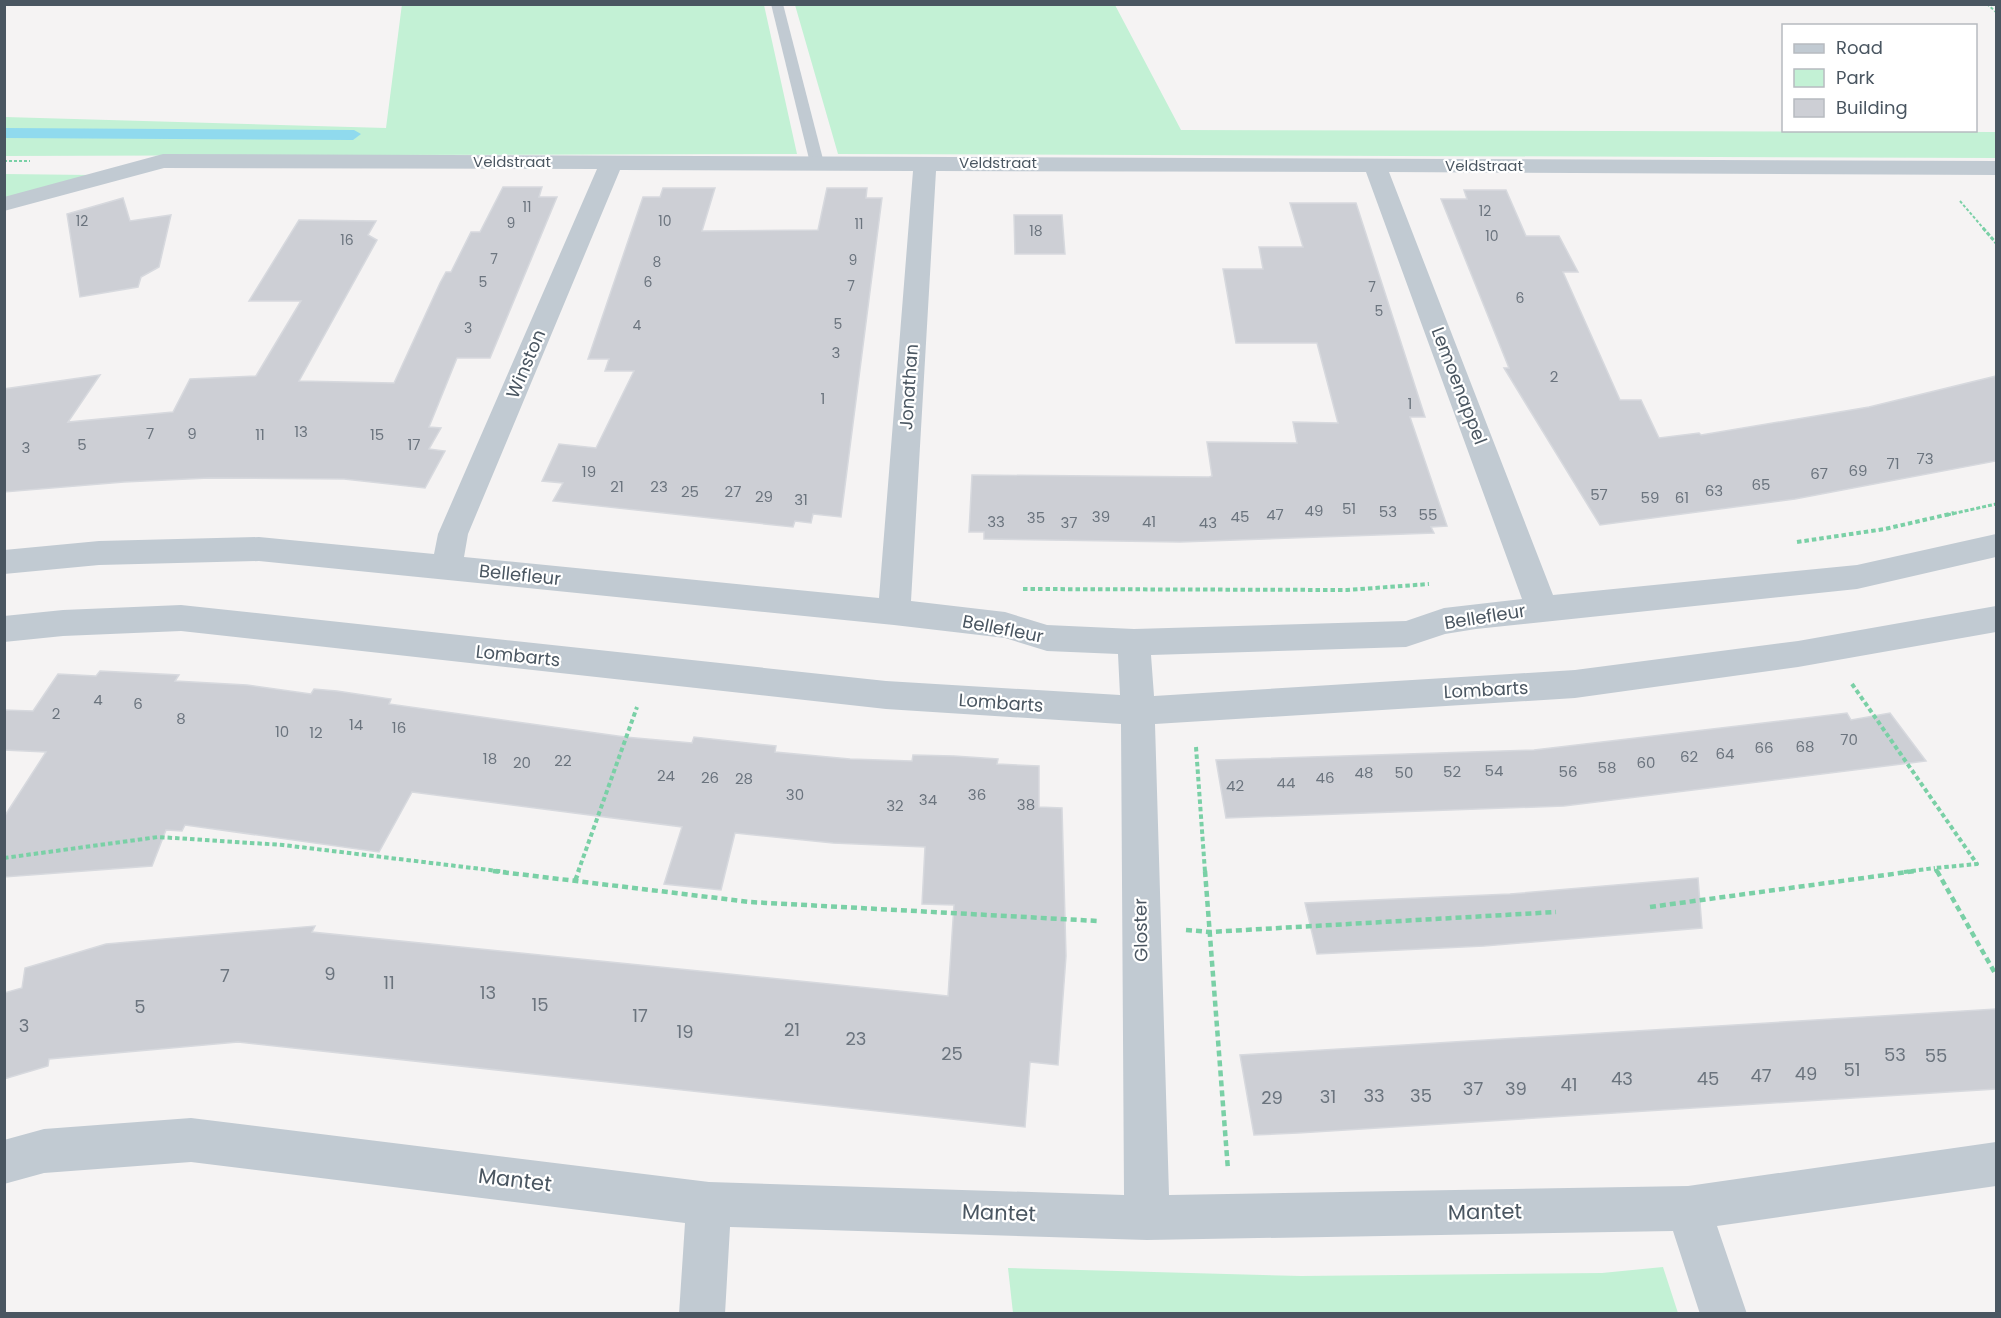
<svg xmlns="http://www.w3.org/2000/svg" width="2001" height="1318" viewBox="0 0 2001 1318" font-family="Poppins,sans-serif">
	<rect width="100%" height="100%" fill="#f5f3f3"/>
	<!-- green -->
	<g fill="#c3f1d5">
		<path d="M402,4L764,5L797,154L5,156V117L386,128Z"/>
		<path d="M795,5H1115L1181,130L1996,132V158L838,154Z"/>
		<path d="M5,174L91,175L5,198Z"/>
		<path d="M1663,1267L1678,1313H1013L1008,1268L1301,1276L1602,1273Z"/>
	</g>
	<!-- water -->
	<path fill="#90daee" d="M5,128L354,130L361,134L353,140L5,138Z"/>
	<!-- building -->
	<g fill="#cdcfd5" stroke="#d7d9de" stroke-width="1.5">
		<path d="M503,187H542L539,197H557L490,358H457L429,427L441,428L429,449L445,451L425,488L344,479L209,478L124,482L4,492V389L100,375L68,422L173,412L190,379L256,376L301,301H249L299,220L376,221L368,235L377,240L299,381L394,383L440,283L446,272H451L471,232H480Z"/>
		<path d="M663,188H715L702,231L818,230L827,188H867L866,198H882L841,517L813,514L811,523L795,521L793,527L553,501L563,483L542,481L559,444L596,448L634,371H605L609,359H588L643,197H660Z"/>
		<path d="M1464,190H1506L1526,236H1559L1578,272H1563L1620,400H1641L1659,438L1699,433L1701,435L1869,407L1996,376V461L1795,499L1600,525L1504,368H1509L1441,199H1467Z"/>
		<path d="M123,198L130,221L171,215L159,267L141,277L138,287L80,297L67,214Z"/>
		<path d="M1290,203H1356L1425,417H1410L1447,526L1431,527L1434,533L1180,542L984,539V532H969L972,475L1209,477L1212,476L1207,442L1297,443L1293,422L1338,423L1317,343H1236L1223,269H1263L1259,247H1303Z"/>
		<path d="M1014,215H1062L1065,254H1015Z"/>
		<path d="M100,671L179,675L175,681L247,685L311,694L314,689L337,691L391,699L389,704L625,737L692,743L694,737L776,746L775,752L850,759L912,761L913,755L954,756L998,759L997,764L1039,766V807L1062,808L1066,956L1058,1065L1030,1062L1025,1127L238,1042L49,1059L48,1066L4,1079V993L22,988L25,968L106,944L315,926L312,932L948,996L954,905L922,904L925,847L833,843L735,833L721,890L664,884L682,827L412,792L379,852L185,825L182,831L166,830L152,866L4,877V817L46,752L4,750V710L33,711L58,674L96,676Z"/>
		<path d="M1847,713L1851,720L1890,713L1926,761L1564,806L1226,818L1216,760L1534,750Z"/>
		<path d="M1698,878L1702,928L1484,946L1317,954L1305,903L1510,894Z"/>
		<path d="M1996,1009V1089L1298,1133L1254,1135L1240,1055Z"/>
	</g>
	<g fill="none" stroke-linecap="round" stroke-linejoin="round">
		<!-- path-far3 -->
		<g stroke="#7ad0a6" stroke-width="2" stroke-dasharray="3 2" stroke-linecap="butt">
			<path d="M1987,4L1996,12"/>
			<path d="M4,161H30"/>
			<path d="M1960,201L1984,229"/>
		</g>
		<!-- path-far2 -->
		<g stroke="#7ad0a6" stroke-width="3" stroke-dasharray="4 2" stroke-linecap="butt">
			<path d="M1983,228L1996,243"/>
			<path d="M1947,515L1996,504"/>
		</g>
		<!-- path-far1 -->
		<g stroke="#7ad0a6" stroke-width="4" stroke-dasharray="4.5 3" stroke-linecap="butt">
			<path d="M1797,542L1885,529L1954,513"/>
			<path d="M1023,589L1347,590L1429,584"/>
			<path d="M1852,684L1977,864L1935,868L1937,872"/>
			<path d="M1196,747L1205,872"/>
			<path d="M4,858L158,837L283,845L506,872"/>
			<path d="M578,872L637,707"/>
			<path d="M1904,872L1935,868"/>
		</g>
		<!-- path -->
		<g stroke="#7ad0a6" stroke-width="4.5" stroke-dasharray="6 4" stroke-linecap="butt">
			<path d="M493,871L750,902L1098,921"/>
			<path d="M1205,871L1228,1170"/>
			<path d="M1937,871L1996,975"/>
			<path d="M575,881L579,871"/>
			<path d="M1650,907L1915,871"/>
			<path d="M1186,930L1210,932L1556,912"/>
		</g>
		<!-- lane -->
		<path fill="#c1cad2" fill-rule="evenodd" d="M771,4H783L824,163L822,166L817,167L810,163Z"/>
		<!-- street -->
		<path fill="#c1cad2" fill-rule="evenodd" d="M163,154L1996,161V175L1389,172L1553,595L1857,565L1996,534V557L1857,589L1476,629L1445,634L1406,647L1151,655L1154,696L1575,670L1798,641L1996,606V632L1798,667L1575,698L1155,724L1169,1195L1688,1186L1996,1142V1186L1717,1226L1747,1314H1700L1673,1231L1147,1240L730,1227L725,1314H679L685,1223L191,1162L44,1173L4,1184V1140L44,1129L191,1118L709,1182L1124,1195L1121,724L886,709L181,631L63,636L4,642V616L63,610L181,605L886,681L1120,695L1118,654L1047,651L1005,638L894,625L259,561L99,565L4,574V550L99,541L259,537L434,554L438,534L597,169L164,168L4,211V197ZM620,170L913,171L879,598L464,557L468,534ZM936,171L1366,172L1522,599L1444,608L1406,621L1134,629L1047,625L1005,612L911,601Z"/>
	</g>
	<g text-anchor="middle" stroke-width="4.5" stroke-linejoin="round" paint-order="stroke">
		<!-- far-number labels -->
		<g font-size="14" fill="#6b747e">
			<text x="527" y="212">11</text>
			<text x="1485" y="216">12</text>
			<text x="82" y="226">12</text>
			<text x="665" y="226">10</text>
			<text x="511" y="228">9</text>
			<text x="859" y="229">11</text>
			<text x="1036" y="236">18</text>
			<text x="1492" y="241">10</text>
			<text x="347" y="245">16</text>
			<text x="494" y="264">7</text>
			<text x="853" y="265">9</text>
			<text x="657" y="267">8</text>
			<text x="483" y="287">5</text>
			<text x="648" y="287">6</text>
			<text x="851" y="291">7</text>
			<text x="1372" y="292">7</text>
			<text x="1520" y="303">6</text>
			<text x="1379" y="316">5</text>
			<text x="838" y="329">5</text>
			<text x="637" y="330">4</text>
			<text x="468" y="333">3</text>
		</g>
		<!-- far-street labels -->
		<g font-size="15" fill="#4a5661" stroke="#fff">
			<text x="512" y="167">Veldstraat</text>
			<text x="998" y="168">Veldstraat</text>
			<text x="1484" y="171">Veldstraat</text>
		</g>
		<!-- number labels -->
		<g font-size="15" fill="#6b747e">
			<text x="836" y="358">3</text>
			<text x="1554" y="382">2</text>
			<text x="823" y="404">1</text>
			<text x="1410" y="409">1</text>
			<text x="301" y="437">13</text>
			<text x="150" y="439">7</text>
			<text x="192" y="439">9</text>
			<text x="260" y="440">11</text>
			<text x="377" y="440">15</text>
			<text x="82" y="450">5</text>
			<text x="414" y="450">17</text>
			<text x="26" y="453">3</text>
			<text x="1925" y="464">73</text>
			<text x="1893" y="469">71</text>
			<text x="1858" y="476">69</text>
			<text x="589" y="477">19</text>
			<text x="1819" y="479">67</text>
			<text x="1761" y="490">65</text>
			<text x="617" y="492">21</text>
			<text x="659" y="492">23</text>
			<text x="1714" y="496">63</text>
			<text x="690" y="497">25</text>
			<text x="733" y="497">27</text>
			<text x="1599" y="500">57</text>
			<text x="764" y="502">29</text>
			<text x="1650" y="503">59</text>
			<text x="1682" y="503">61</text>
			<text x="801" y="505">31</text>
			<text x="1349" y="514">51</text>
			<text x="1314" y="516">49</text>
			<text x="1388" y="517">53</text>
			<text x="1275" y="520">47</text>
			<text x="1428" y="520">55</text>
			<text x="1101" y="522">39</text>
			<text x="1240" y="522">45</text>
			<text x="1036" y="523">35</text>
			<text x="996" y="527">33</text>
			<text x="1149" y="527">41</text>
			<text x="1069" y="528">37</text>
			<text x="1208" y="528">43</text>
			<text x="98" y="705">4</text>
			<text x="138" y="709">6</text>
			<text x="56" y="719">2</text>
			<text x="181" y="724">8</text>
			<text x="356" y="730">14</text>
			<text x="399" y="733">16</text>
			<text x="282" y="737">10</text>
			<text x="316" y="738">12</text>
			<text x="1849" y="745">70</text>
			<text x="1805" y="752">68</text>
			<text x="1764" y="753">66</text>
			<text x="1725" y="759">64</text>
			<text x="1689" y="762">62</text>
			<text x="490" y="764">18</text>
			<text x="563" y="766">22</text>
			<text x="522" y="768">20</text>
			<text x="1646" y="768">60</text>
			<text x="1607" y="773">58</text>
			<text x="1494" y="776">54</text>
			<text x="1452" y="777">52</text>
			<text x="1568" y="777">56</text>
			<text x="1364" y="778">48</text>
			<text x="1404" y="778">50</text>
			<text x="666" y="781">24</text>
			<text x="710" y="783">26</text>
			<text x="1325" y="783">46</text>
			<text x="744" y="784">28</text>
			<text x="1286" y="788">44</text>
			<text x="1235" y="791">42</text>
			<text x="795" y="800">30</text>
			<text x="977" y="800">36</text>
			<text x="928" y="805">34</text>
			<text x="1026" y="810">38</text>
			<text x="895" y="811">32</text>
		</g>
		<!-- street labels -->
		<g font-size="18" fill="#4a5661" stroke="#fff">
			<text transform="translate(526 364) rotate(-67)" y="6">Winston</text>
			<text transform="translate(1459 386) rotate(69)" y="6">Lemoenappel</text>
			<text transform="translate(909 387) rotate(-86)" y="6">Jonathan</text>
			<text transform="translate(520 575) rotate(6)" y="6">Bellefleur</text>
			<text transform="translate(1485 617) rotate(-9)" y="6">Bellefleur</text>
			<text transform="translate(1003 629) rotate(11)" y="6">Bellefleur</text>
			<text transform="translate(518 656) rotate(6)" y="6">Lombarts</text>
			<text transform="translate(1486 690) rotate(-3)" y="6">Lombarts</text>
			<text transform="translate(1001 703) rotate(4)" y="6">Lombarts</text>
			<text transform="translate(1141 930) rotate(-91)" y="6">Gloster</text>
		</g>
		<!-- near-number labels -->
		<g font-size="18" fill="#6b747e">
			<text x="330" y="980">9</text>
			<text x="225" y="982">7</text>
			<text x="389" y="989">11</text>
			<text x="488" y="999">13</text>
			<text x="540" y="1011">15</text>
			<text x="140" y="1013">5</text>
			<text x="640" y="1022">17</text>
			<text x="24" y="1032">3</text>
			<text x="792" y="1036">21</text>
			<text x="685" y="1038">19</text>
			<text x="856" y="1045">23</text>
			<text x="952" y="1060">25</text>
			<text x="1895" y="1061">53</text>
			<text x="1936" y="1062">55</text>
			<text x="1852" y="1076">51</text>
			<text x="1806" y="1080">49</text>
			<text x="1761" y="1082">47</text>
			<text x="1622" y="1085">43</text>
			<text x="1708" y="1085">45</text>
			<text x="1569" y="1091">41</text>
			<text x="1473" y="1095">37</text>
			<text x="1516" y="1095">39</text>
			<text x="1374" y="1102">33</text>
			<text x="1421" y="1102">35</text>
			<text x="1328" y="1103">31</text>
			<text x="1272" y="1104">29</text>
		</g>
		<!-- near-street labels -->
		<g font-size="21" fill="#4a5661" stroke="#fff">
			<text transform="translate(515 1180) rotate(7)" y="7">Mantet</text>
			<text transform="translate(1485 1212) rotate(-1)" y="7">Mantet</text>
			<text transform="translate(999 1213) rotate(2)" y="7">Mantet</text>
		</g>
	</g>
	<!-- border -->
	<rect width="2001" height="1318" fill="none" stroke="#4a5661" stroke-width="12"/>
	<!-- legend -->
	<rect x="1782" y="24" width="195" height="108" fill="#ffffff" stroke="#b7bbc0" stroke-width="1.5"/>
	<rect x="1794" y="44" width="30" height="9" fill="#c1cad2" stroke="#b7bbc0" stroke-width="1.5"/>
	<text x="1836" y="54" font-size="18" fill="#4a5661">Road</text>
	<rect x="1794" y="69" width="30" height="18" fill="#c3f1d5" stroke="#b7bbc0" stroke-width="1.5"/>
	<text x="1836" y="84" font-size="18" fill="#4a5661">Park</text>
	<rect x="1794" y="99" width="30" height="18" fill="#cdcfd5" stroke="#b7bbc0" stroke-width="1.5"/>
	<text x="1836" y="114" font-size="18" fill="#4a5661">Building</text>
</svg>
